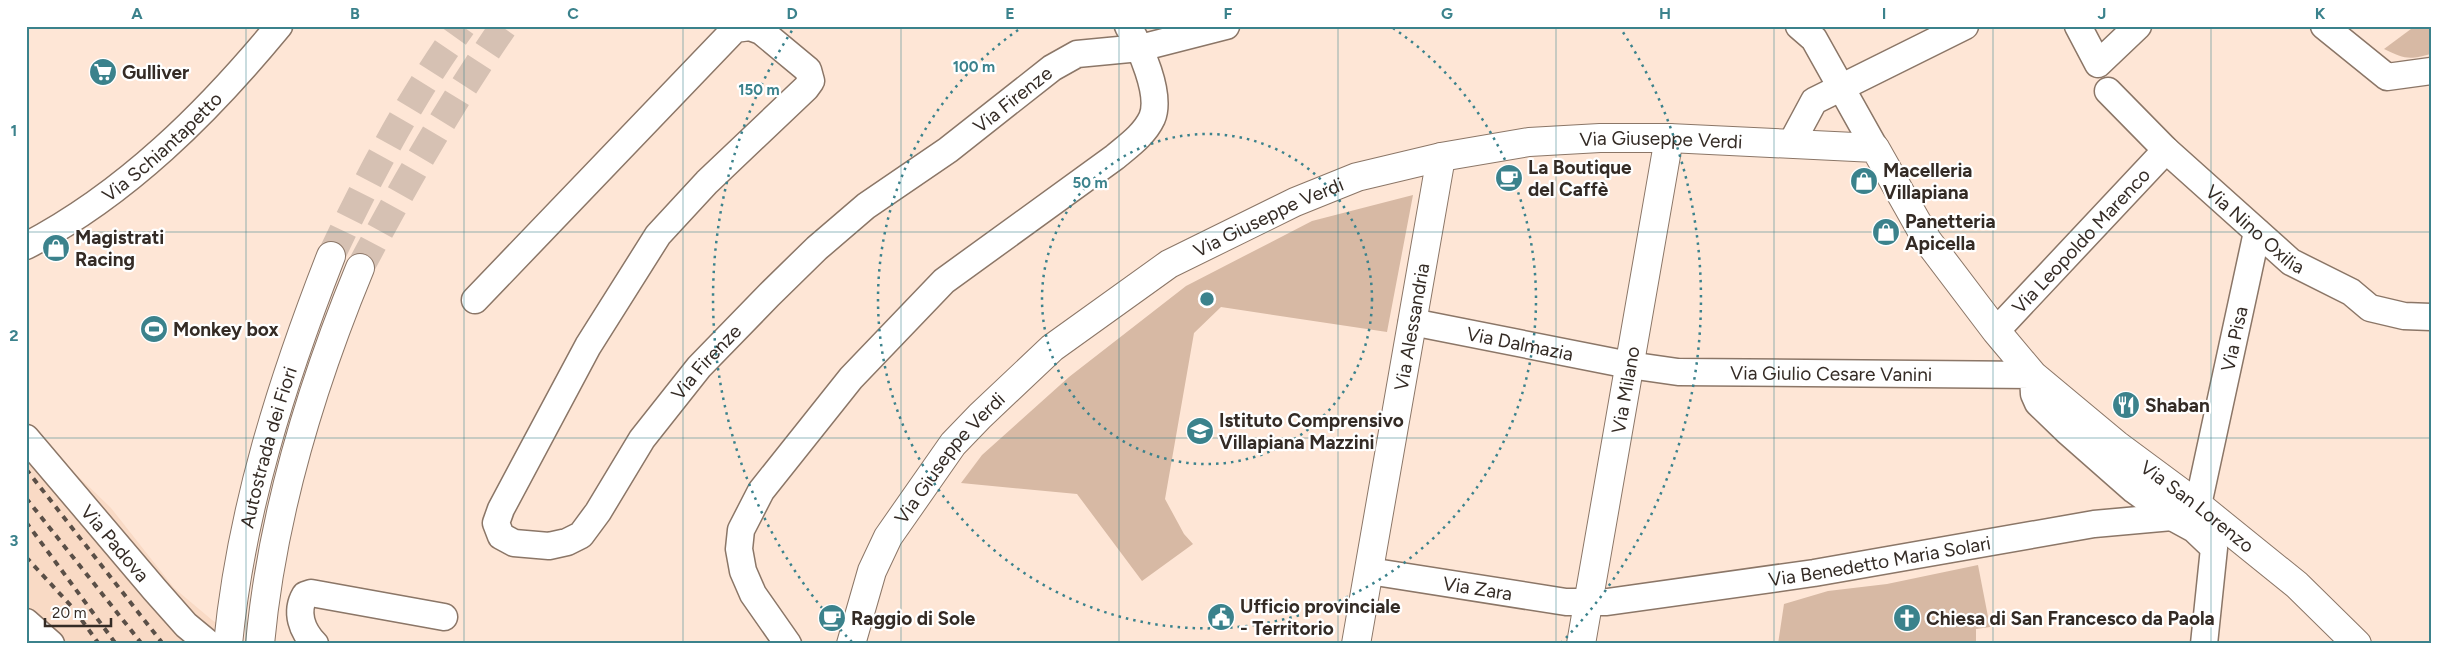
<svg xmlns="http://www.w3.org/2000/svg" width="2457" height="670" viewBox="0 0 2457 670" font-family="Figtree,sans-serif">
	<rect width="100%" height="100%" fill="#fee6d6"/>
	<!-- built -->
	<path fill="#f9dac5" d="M26,420L59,458L111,508L174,588L212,620L248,644H68L26,605Z"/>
	<!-- green -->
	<g fill="#d7b9a4">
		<path d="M2415,26H2431V54C2409,60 2404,59 2384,49Z"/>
		<path d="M1413,195L1387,332L1221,307L1194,333L1165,499L1184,534L1193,544L1142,581L1077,494L961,483L982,455L1069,377L1186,286L1312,221Z"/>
		<path d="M1978,565L1990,627L1976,629V644H1778L1784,604L1828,591L1887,584Z"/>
	</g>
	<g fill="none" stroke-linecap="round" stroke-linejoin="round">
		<!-- highway-tunnel -->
		<g stroke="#d6c1b3" stroke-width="28" stroke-dasharray="28 14" stroke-linecap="butt">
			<path d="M331,256C369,176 410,98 462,26"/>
			<path d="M360,268C404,185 450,104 504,26"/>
		</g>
		<!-- street casing -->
		<g stroke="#8b7667" stroke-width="29">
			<g id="street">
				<path d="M1799,26L1814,39L1875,148"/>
				<path d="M2078,26L2098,64L2138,26"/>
				<path d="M2324,26L2387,77L2431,71"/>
				<path id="s1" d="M2108,91L2166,150L2291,262L2351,292L2370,308L2404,316L2431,317"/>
				<path d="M1792,142L1814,101L1965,26"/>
				<path id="s2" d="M26,246C126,194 208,112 279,26"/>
				<path id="s3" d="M475,300L735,29L750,27L761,31L808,70L811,81L806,88L707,182L658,235L588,346L501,509L496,523L501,536L514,543L549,546L567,542L581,535L598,512L642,439L699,367L769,295L817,248L866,206L948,150L1052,68L1077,54L1140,48L1226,26"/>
				<path id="s4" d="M1412,322L1629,365L1678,372L2033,375L2034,394L2038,403L2067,431L2134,490L2172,517L2194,529L2214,548L2204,644"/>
				<path id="s5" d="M1996,331L2166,150"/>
				<path id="s6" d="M26,438L155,590L186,625L209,644"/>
				<path id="s7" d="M2198,505L2257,232"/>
				<path id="s8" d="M1369,571L1566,602H1607L1814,573L2094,524L2172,517"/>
				<path d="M26,622L51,644"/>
				<path d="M315,644C302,631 295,612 305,595L311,593L444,617"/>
				<path d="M788,644L753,594L743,571L739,549L741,530L761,491L851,378L944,281L1115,157C1128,146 1144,135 1152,118C1162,94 1140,47 1128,26"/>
			</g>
		</g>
		<!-- secondary casing -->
		<g stroke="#8b7667" stroke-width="30">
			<g id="secondary">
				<path id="s9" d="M851,644L872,571L888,537L953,444L980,416L1052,348L1169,264L1295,202L1357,177L1441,157L1529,142L1600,138H1669L1875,148L1927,240L1996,331L2033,375L2117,445L2198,505L2297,585L2357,644"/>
				<path id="s10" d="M1356,644L1441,157"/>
				<path id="s11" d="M1581,644L1669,138"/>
			</g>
		</g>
		<!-- highway casing -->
		<g stroke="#8b7667" stroke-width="30">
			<g id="highway">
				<path id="s12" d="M228,644C241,510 282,381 331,256"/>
				<path d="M260,644C272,514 310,389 360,268"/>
			</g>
		</g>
		<!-- street -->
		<use href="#street" stroke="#fff" stroke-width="26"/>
		<!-- secondary -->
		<use href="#secondary" stroke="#fff" stroke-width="28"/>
		<!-- highway -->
		<use href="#highway" stroke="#fff" stroke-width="28"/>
		<!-- rail -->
		<g stroke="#5a4f47" stroke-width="4" stroke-dasharray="6 6" stroke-linecap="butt">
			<path d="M26,469L163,644"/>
			<path d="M26,498L142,644"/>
			<path d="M26,522L116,644"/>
			<path d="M26,557L73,608L99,644"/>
		</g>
	</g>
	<!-- grid -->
	<path fill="none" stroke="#3b828c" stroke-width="1" stroke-opacity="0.55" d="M246,26V644M464,26V644M683,26V644M901,26V644M1119,26V644M1338,26V644M1556,26V644M1774,26V644M1993,26V644M2211,26V644M26,232H2431M26,438H2431"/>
	<!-- distance rings -->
	<g fill="none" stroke="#3b828c" stroke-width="2.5" stroke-dasharray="2.5 5">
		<circle cx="1207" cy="299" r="165"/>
		<path d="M1393 28A329 329 0 1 1 1021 28"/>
		<path d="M852 642A494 494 0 0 1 795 26M1619 26A494 494 0 0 1 1562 642"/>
	</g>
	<!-- icons -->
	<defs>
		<g id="supermarket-disc" transform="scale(1.4375)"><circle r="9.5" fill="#3b828c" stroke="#fff"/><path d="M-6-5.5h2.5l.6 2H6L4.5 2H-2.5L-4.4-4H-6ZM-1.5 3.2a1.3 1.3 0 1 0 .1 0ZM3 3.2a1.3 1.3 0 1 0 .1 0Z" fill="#fff"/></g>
		<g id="cafe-disc" transform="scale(1.4375)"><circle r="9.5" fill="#3b828c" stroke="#fff"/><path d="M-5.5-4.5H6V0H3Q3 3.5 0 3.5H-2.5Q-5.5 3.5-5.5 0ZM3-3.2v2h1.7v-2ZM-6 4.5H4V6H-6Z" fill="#fff"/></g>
		<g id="shop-disc" transform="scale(1.4375)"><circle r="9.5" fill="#3b828c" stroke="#fff"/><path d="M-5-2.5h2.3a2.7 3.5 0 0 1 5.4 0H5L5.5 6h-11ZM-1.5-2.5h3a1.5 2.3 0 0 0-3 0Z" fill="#fff"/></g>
		<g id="stadium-disc" transform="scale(1.4375)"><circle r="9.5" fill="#3b828c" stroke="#fff"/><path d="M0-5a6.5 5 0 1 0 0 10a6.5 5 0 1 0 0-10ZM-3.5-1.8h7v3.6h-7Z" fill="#fff"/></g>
		<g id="restaurant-disc" transform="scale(1.4375)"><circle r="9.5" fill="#3b828c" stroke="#fff"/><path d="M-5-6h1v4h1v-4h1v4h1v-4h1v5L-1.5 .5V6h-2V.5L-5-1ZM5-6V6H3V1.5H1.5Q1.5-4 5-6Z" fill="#fff"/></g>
		<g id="school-disc" transform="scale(1.4375)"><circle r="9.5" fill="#3b828c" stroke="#fff"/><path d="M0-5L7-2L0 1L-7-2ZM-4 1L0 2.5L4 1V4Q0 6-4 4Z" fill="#fff"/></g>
		<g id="civic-disc" transform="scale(1.4375)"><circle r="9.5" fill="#3b828c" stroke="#fff"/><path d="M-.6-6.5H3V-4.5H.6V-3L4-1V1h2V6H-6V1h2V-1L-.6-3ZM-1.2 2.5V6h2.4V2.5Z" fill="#fff"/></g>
		<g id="church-disc" transform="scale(1.4375)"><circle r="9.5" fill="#3b828c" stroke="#fff"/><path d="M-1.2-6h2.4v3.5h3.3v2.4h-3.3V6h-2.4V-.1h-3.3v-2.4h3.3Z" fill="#fff"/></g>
	</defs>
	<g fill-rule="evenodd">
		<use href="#supermarket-disc" x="103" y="72"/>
		<use href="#cafe-disc" x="1509" y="178"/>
		<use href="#shop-disc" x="1864" y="181"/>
		<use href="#shop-disc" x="1886" y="232"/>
		<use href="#shop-disc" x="56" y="248"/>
		<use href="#stadium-disc" x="154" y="329"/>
		<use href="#restaurant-disc" x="2126" y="405"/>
		<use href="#school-disc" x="1200" y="431"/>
		<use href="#civic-disc" x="1221" y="617"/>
		<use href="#cafe-disc" x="832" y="618"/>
		<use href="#church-disc" x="1907" y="618"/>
	</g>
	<g text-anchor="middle" stroke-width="4.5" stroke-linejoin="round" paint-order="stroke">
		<!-- poi labels -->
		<g font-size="19" font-weight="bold" fill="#342b25" stroke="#fff" text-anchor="start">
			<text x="122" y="79">Gulliver</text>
			<text x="1528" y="174">La Boutique<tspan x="1528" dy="22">del Caffè</tspan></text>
			<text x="1883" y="177">Macelleria<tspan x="1883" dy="22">Villapiana</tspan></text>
			<text x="1905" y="228">Panetteria<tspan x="1905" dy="22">Apicella</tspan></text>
			<text x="75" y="244">Magistrati<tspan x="75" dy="22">Racing</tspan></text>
			<text x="173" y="336">Monkey box</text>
			<text x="2145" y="412">Shaban</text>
			<text x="1219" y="427">Istituto Comprensivo<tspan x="1219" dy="22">Villapiana Mazzini</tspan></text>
			<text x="1240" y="613">Ufficio provinciale<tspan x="1240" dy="22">- Territorio</tspan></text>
			<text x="851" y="625">Raggio di Sole</text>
			<text x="1926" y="625">Chiesa di San Francesco da Paola</text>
		</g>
		<!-- street labels -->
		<g font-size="19" fill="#342b25" stroke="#fff">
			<text dy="7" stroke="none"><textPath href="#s3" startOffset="1740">Via Firenze</textPath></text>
			<text dy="7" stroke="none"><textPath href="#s9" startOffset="1024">Via Giuseppe Verdi</textPath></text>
			<text dy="7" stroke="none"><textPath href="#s2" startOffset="169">Via Schiantapetto</textPath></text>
			<text dy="7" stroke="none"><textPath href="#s9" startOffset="619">Via Giuseppe Verdi</textPath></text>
			<text dy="7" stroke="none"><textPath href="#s1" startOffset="202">Via Nino Oxilia</textPath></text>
			<text dy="7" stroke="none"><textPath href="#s5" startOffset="124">Via Leopoldo Marenco</textPath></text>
			<text dy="7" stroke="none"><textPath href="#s10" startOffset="322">Via Alessandria</textPath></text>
			<text dy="7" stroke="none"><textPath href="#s7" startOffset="170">Via Pisa</textPath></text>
			<text dy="7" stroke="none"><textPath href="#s4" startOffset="110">Via Dalmazia</textPath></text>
			<text dy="7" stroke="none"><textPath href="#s3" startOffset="1335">Via Firenze</textPath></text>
			<text dy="7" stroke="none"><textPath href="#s4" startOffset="424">Via Giulio Cesare Vanini</textPath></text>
			<text dy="7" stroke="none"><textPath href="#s11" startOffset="258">Via Milano</textPath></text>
			<text dy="7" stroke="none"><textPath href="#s12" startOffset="201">Autostrada dei Fiori</textPath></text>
			<text dy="7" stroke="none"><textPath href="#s9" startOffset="214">Via Giuseppe Verdi</textPath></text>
			<text dy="7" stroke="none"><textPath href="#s9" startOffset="1726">Via San Lorenzo</textPath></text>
			<text dy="7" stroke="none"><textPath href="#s6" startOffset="138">Via Padova</textPath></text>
			<text dy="7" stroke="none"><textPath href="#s8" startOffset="516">Via Benedetto Maria Solari</textPath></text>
			<text dy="7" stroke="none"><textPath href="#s8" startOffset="110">Via Zara</textPath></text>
		</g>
	</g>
	<circle cx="1207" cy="299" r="8" fill="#3b828c" stroke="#fff" stroke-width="2.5"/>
	<g font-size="15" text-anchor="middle" font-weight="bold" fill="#3b828c" stroke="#fff" stroke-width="4.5" stroke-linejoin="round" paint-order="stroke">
		<text x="974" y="72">100 m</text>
		<text x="759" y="95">150 m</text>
		<text x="1090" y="188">50 m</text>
	</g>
	<!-- border -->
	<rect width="2457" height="670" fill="none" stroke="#ffffff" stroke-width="55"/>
	<!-- scale -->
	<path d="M45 618v8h66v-8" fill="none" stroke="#342b25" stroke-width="2.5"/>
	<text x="52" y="618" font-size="15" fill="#342b25" stroke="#ffffff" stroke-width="4" paint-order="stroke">20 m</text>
	<rect x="28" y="28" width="2402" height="614" fill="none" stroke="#3b828c" stroke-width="2"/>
	<g font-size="16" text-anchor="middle" font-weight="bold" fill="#3b828c">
		<text x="137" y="19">A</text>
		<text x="355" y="19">B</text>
		<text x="573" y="19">C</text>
		<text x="792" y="19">D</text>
		<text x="1010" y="19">E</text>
		<text x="1228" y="19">F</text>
		<text x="1447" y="19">G</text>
		<text x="1665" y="19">H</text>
		<text x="1884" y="19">I</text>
		<text x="2102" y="19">J</text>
		<text x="2320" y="19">K</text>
		<text x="14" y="136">1</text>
		<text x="14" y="341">2</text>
		<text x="14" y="546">3</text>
	</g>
</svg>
